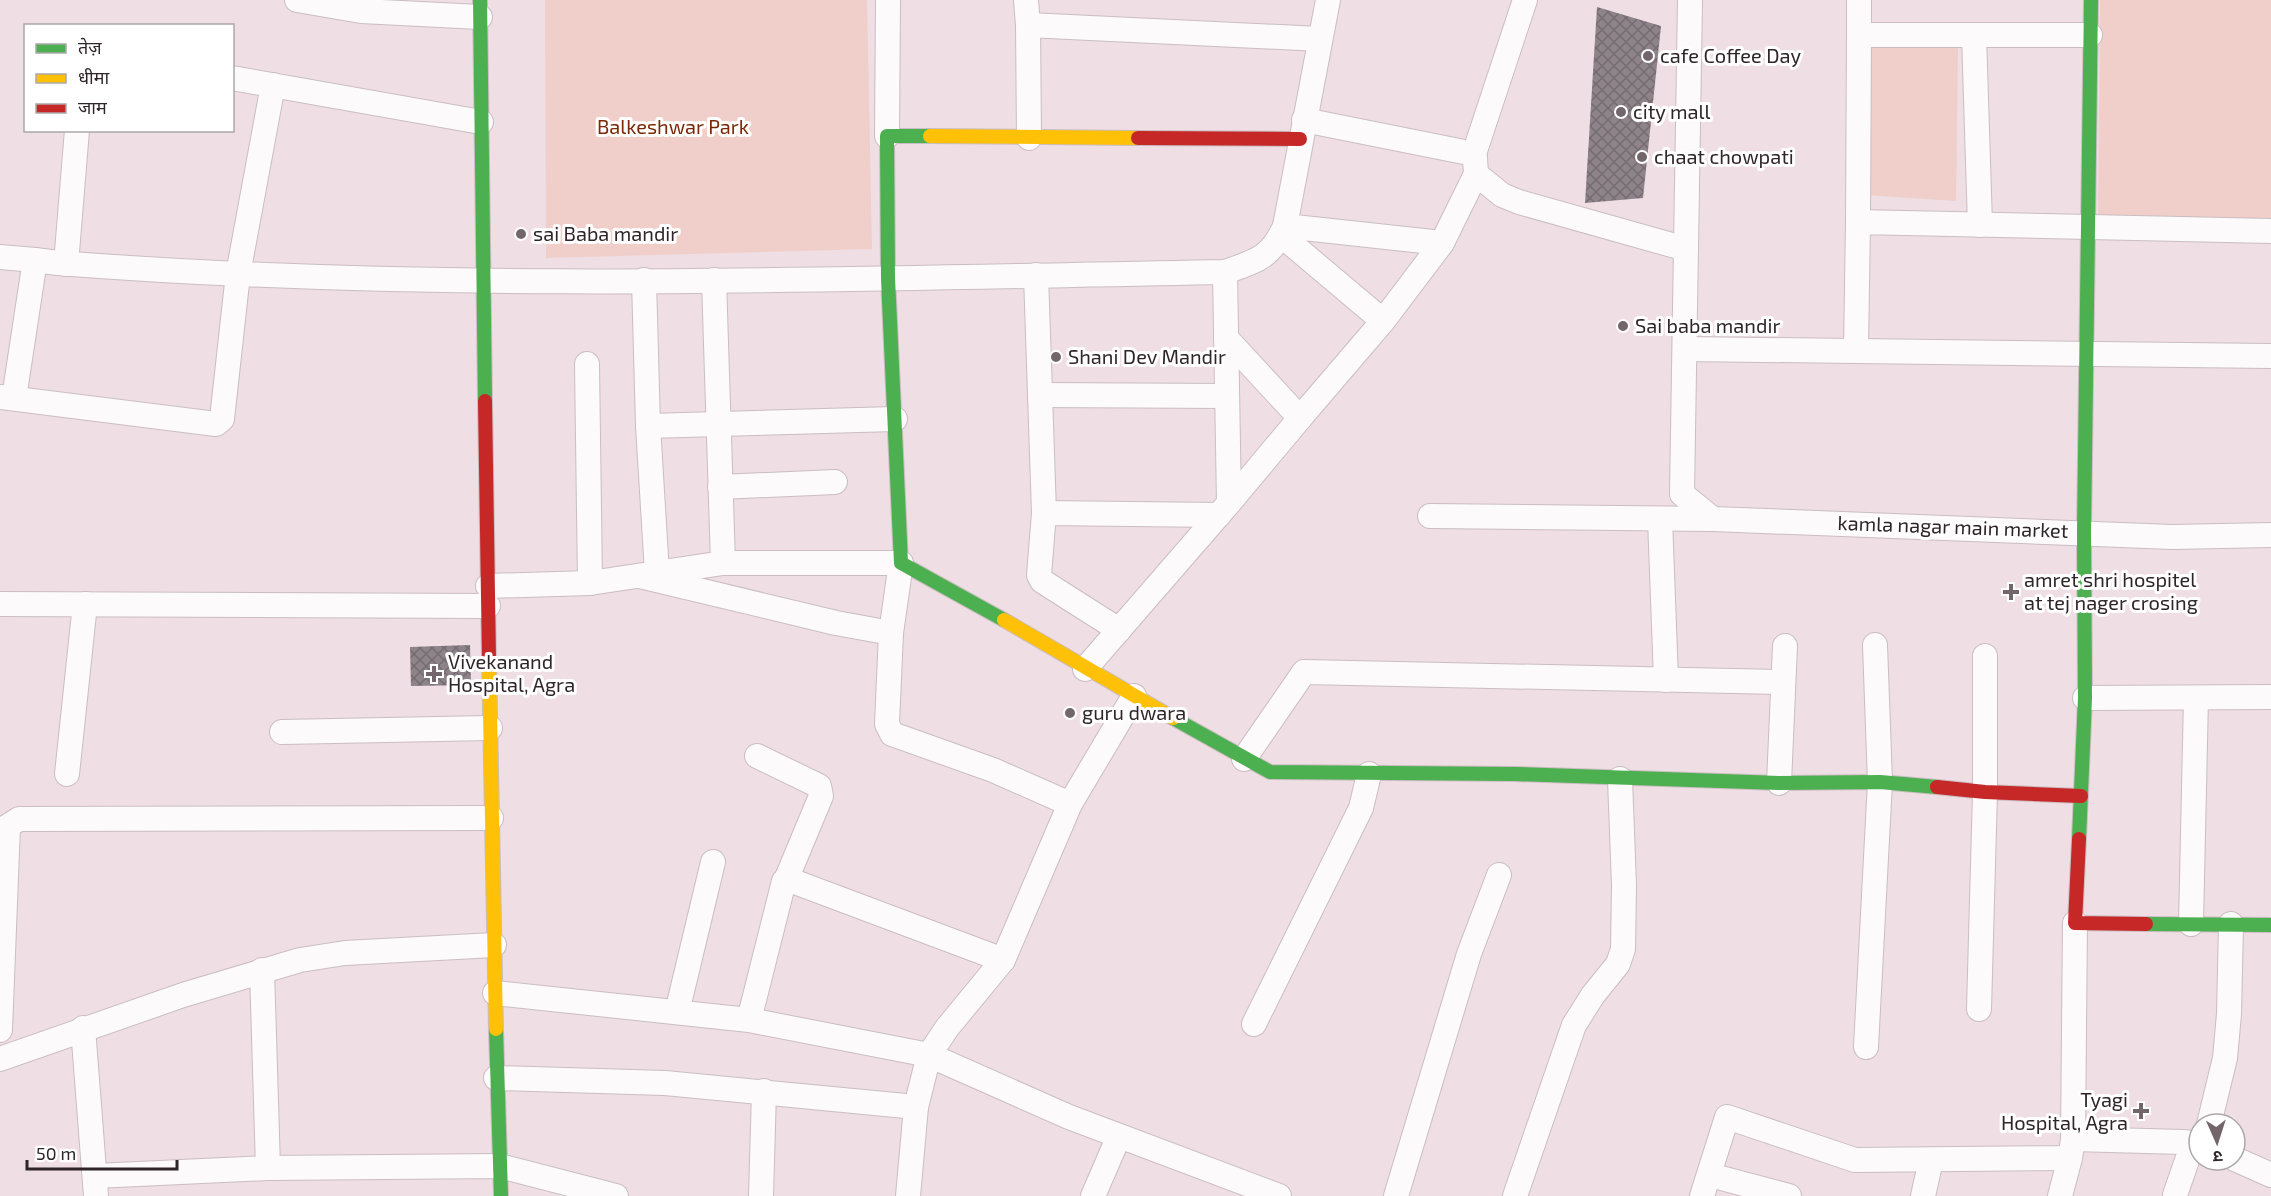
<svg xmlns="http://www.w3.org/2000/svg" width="2271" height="1196" viewBox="0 0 2271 1196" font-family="'Exo 2','Noto Sans Devanagari',sans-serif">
	<defs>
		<pattern id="building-cross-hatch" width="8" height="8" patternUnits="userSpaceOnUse" patternTransform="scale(1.5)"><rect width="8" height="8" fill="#8e8389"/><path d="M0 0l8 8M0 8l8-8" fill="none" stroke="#746b70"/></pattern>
	</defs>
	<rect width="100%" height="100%" fill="#efdee4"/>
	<!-- green -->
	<g fill="#f0cfca">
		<path d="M545,0H867L872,249L546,258Z"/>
		<path d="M2100,0H2271V222L2098,219Z"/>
		<path d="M1867,43L1958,46L1956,201L1865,195Z"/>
	</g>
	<!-- building -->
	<g fill="url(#building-cross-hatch)">
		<path d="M1597,7L1661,26L1643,198L1585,203Z"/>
		<path d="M470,645L471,685L411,686L410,647Z"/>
	</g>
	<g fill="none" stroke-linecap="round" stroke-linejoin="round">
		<!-- street casing -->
		<g stroke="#cabec2" stroke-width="26">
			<g id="street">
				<path d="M297,0L361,11L480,17"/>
				<path d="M1026,0L1028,25"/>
				<path d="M1690,0L1682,494L1713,519L2172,537L2271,535"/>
				<path d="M1859,0V35"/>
				<path d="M1974,35L1980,225"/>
				<path d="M232,78L481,122"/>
				<path d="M1304,120L1474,154L1525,0"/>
				<path d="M887,136L888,0"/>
				<path d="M1029,138L1028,25L1320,39"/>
				<path d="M1476,174L1502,195L1519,202L1686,249"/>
				<path d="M1858,222L1859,35H2090"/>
				<path d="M1285,226L1442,243L1383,321"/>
				<path d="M1281,235L1383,321L1300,418"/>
				<path d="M1442,243L1476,174L1475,158"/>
				<path d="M0,257L35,260"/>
				<path d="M66,264L77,130"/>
				<path d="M1036,275L1044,513"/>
				<path d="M644,280L648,426L657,573"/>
				<path d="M714,280L723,563"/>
				<path d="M1226,338L1300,418L1229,503"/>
				<path d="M1685,349L2271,356"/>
				<path d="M1856,350L1858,222L2271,231"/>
				<path d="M587,364L590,583"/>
				<path d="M1040,395L1227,396"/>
				<path d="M0,397L216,424L222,419L238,274L273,85"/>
				<path d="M14,398L35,260L58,263C447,293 836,279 1225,272C1256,261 1271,258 1285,226L1328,0"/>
				<path d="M648,426L895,419"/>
				<path d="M720,487L835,482"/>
				<path d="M1430,516L1713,519"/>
				<path d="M1660,519L1666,680"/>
				<path d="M488,586L590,583L723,563H901L891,633L836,623L640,576"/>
				<path d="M0,604L488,606"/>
				<path d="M1119,630L1042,581L1039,575L1044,513L1219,515"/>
				<path d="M891,633L887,724L892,734L993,770L1070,804"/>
				<path d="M1085,669L1229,503L1225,272"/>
				<path d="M2085,698L2271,697"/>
				<path d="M282,732L490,728"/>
				<path d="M757,756L819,786L821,796L786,880"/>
				<path d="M1244,759L1304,672L1783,682"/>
				<path d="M67,774L85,604"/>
				<path d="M1779,783L1785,646"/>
				<path d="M2191,924L2196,698"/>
				<path d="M1003,960L1070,804L1134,696"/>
				<path d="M262,970L268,1168"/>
				<path d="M495,993L749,1020L929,1055L947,1028L1003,960L787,879L784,881L749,1020"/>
				<path d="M1979,1009L1985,792V656"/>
				<path d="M677,1012L713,862"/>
				<path d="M1254,1024L1361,808L1369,774"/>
				<path d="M83,1028L96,1196"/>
				<path d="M0,1030L8,826L19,819L491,818"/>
				<path d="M1866,1047L1880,782L1875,645"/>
				<path d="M0,1059L183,995L300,960L345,953L494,945"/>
				<path d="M496,1078L665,1083L916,1107L929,1055L1069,1117L1279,1196"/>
				<path d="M2209,1124L2225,1058L2229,1014L2231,924"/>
				<path d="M2073,1139L2183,1142L2199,1144"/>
				<path d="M2235,1159L2271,1175"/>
				<path d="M1710,1175L1789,1196"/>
				<path d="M95,1176L268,1168L500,1166L616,1196"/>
				<path d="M2175,1195L2193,1143"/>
				<path d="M761,1196L764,1091"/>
				<path d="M908,1196L916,1107"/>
				<path d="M1093,1196L1119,1136"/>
				<path d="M1396,1196L1469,954L1499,875"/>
				<path d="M1515,1196L1574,1025L1593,995L1618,964L1623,949L1624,885L1620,779"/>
				<path d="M1702,1196L1727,1117L1855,1160L2070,1158L2073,1139L2075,923"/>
				<path d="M1923,1196L1931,1160"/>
				<path d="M2060,1196L2070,1158"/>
			</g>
		</g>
		<!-- fast casing -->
		<g stroke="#cabec2" stroke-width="16">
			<g id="fast">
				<path d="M480,0L485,401"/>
				<path d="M930,136H887L888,278L901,563L1004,620"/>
				<path d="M1173,718L1270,772L1515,774L1779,783L1880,782L1937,787"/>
				<path d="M2079,839L2085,698L2084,532L2091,0"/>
				<path d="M2146,924L2271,925"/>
				<path d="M496,1029L501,1196"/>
			</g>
		</g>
		<!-- slow casing -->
		<g stroke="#cabec2" stroke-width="16">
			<g id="slow">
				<path d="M930,136L1138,138"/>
				<path d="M1004,620L1173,718"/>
				<path d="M489,660L496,1029"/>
			</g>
		</g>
		<!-- jam casing -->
		<g stroke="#cabec2" stroke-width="16">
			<g id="jam">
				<path d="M1138,138L1300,139"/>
				<path d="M485,401L489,660"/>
				<path d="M1937,787L1985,792L2081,796"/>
				<path d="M2079,839L2075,923L2146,924"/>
			</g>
		</g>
		<!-- street -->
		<use href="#street" stroke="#fdfafb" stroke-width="24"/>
		<!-- fast -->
		<use href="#fast" stroke="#4caf50" stroke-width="14"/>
		<!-- slow -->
		<use href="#slow" stroke="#ffc107" stroke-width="14"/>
		<!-- jam -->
		<use href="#jam" stroke="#c62828" stroke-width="14"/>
	</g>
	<!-- markers -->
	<g fill="#72666a" stroke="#fff" stroke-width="2">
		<circle cx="1648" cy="56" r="6"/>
		<circle cx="1621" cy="112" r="6"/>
		<circle cx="1642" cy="157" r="6"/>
		<circle cx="521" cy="234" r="6"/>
		<circle cx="1623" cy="326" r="6"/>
		<circle cx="1056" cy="357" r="6"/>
		<path d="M2008 583h6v6h6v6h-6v6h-6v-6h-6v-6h6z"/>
		<path d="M431 665h6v6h6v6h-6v6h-6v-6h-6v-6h6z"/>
		<circle cx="1070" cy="713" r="6"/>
		<path d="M2138 1102h6v6h6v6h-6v6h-6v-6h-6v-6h6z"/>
	</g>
	<g text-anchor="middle" stroke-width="6" stroke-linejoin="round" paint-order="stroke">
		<!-- poi labels -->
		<g font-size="20" fill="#2f2529" stroke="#fff" text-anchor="start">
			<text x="1660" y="63">cafe Coffee Day</text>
			<text x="1633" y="119">city mall</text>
			<text x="1654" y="164">chaat chowpati</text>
			<text x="533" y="241">sai Baba mandir</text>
			<text x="1635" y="333">Sai baba mandir</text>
			<text x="1068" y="364">Shani Dev Mandir</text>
			<text x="2024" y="587">amret shri hospitel<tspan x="2024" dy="23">at tej nager crosing</tspan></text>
			<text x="448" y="669">Vivekanand<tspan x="448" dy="23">Hospital, Agra</tspan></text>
			<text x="1082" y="720">guru dwara</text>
			<text x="2128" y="1107" text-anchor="end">Tyagi<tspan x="2128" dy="23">Hospital, Agra</tspan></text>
		</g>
		<!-- park labels -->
		<g font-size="20" fill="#7a2805" stroke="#fff">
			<text x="673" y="134">Balkeshwar Park</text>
		</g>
		<!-- street labels -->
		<g font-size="20" fill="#2f2529" stroke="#fff">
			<text transform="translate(1953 527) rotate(2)" y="7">kamla nagar main market</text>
		</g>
	</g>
	<!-- legend -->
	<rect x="24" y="24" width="210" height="108" fill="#ffffff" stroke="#aca8a9" stroke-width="1.5"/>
	<rect x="36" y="44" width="30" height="9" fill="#4caf50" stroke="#aca8a9" stroke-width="1.5"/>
	<text x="78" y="54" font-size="18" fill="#2f2529">तेज़</text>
	<rect x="36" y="74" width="30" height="9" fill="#ffc107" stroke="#aca8a9" stroke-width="1.5"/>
	<text x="78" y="84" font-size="18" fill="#2f2529">धीमा</text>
	<rect x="36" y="104" width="30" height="9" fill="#c62828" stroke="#aca8a9" stroke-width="1.5"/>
	<text x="78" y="114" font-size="18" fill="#2f2529">जाम</text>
	<!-- north arrow -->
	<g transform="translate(2217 1142) rotate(177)"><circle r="28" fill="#ffffff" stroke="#aca8a9" stroke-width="1.5"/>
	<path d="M0-4.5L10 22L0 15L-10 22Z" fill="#72666a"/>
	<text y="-9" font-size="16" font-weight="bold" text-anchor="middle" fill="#2f2529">उ</text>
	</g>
	<!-- scale -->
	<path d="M27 1160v9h150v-9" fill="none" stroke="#2f2529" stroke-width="3"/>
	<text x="36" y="1160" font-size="18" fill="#2f2529" stroke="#ffffff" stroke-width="4.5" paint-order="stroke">50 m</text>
</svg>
